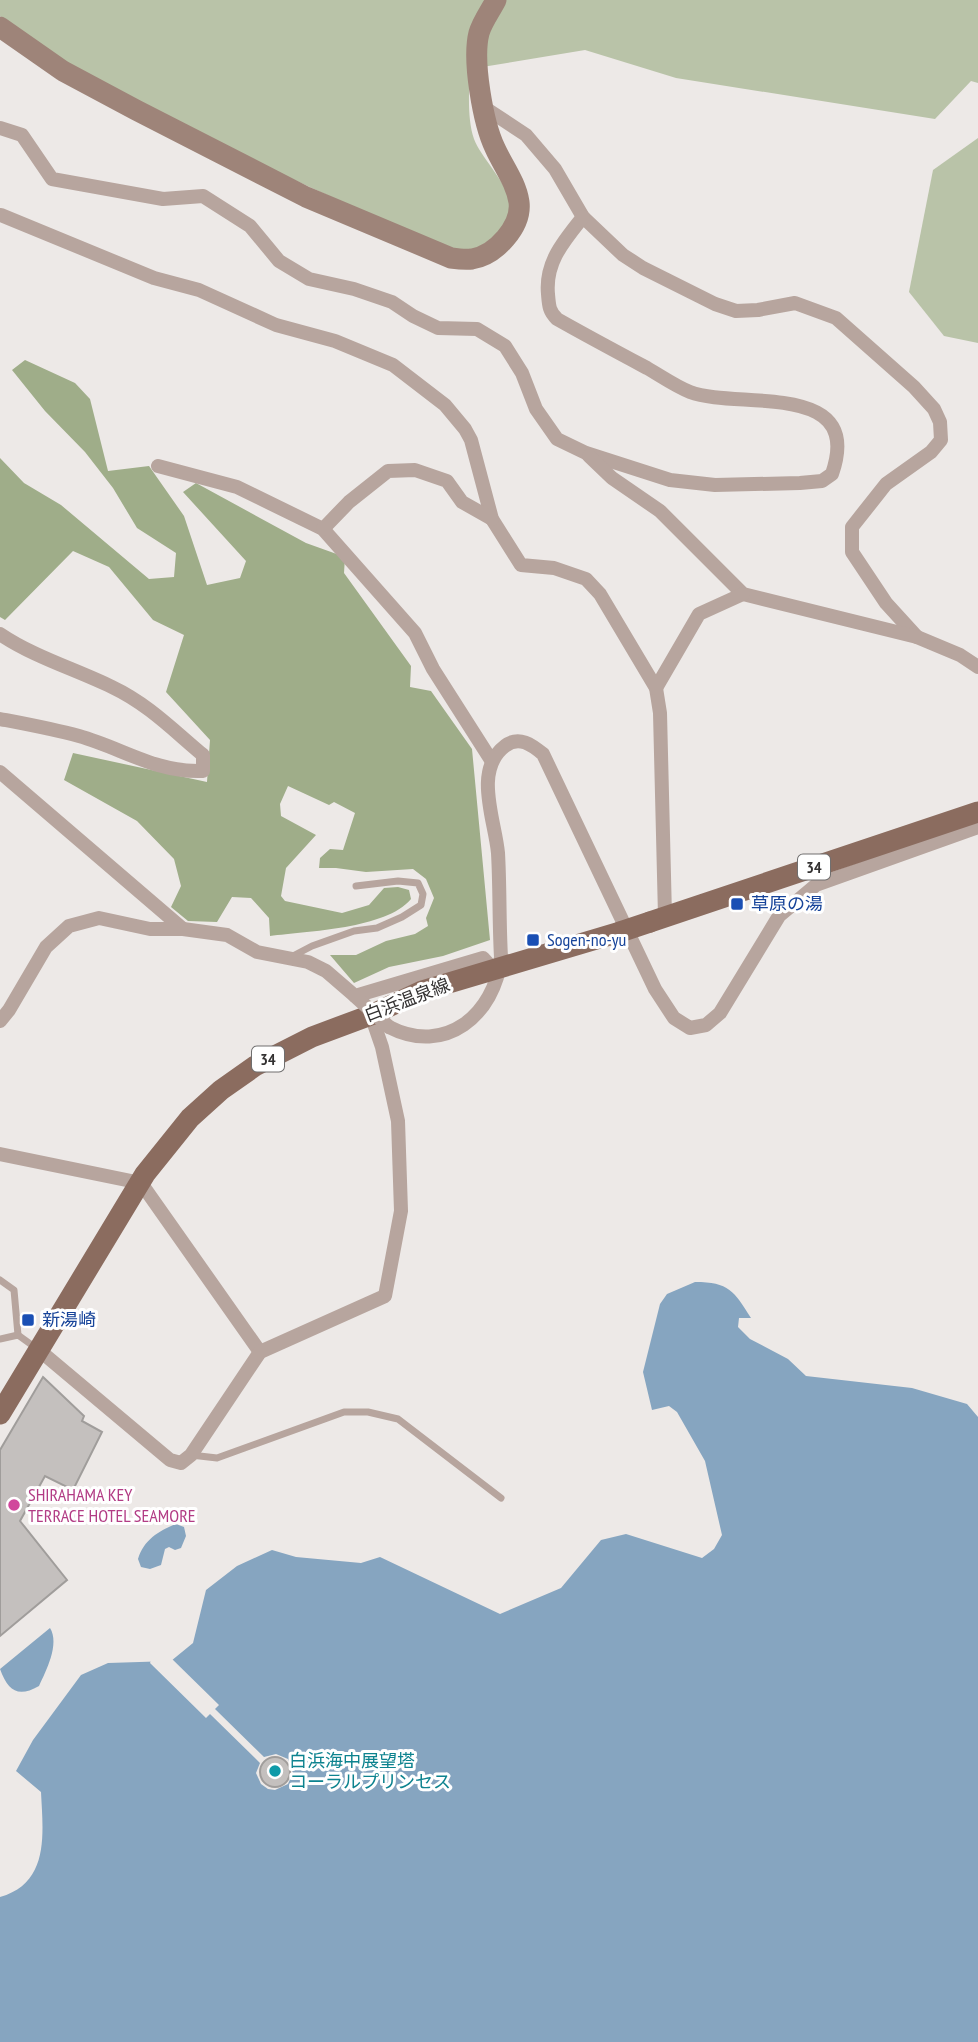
<svg xmlns="http://www.w3.org/2000/svg" width="978" height="2042" viewBox="0 0 978 2042" font-family="'PT Sans Narrow','Noto Sans JP',sans-serif">
	<rect width="100%" height="100%" fill="#ede9e7"/>
	<!-- green -->
	<g fill="#b9c3a8">
		<path d="M0,0H978V83L971,81L935,119L676,78L585,50L470,69C469,90 467,119 474,139C484,166 536,207 498,234C477,249 476,251 449,251L264,166L67,65L0,16Z"/>
		<path d="M978,138V343L944,336L909,292L933,170Z"/>
	</g>
	<!-- forest -->
	<path fill="#9fad89" d="M25,360L75,383L90,399L108,471L149,466L184,516L207,585L240,578L246,561L183,492L196,483L306,543L345,557L344,573L411,666L410,687L431,691L472,749L490,940L443,956L389,967L354,983L330,955H356L386,941L415,934L428,926L426,918L434,898L426,879L413,869L366,872L336,868H319L320,858L330,849L343,850L355,813L334,802L329,805L288,786L280,804L281,816L316,835L286,868L281,896L285,901L342,913L369,905L384,888L398,887L409,890L411,899C386,929 308,931 270,936L269,918L251,898L232,897L217,922L188,921L171,907L181,886L174,859L137,821L64,780L73,753L207,782L210,740L166,692L184,635L153,620L109,567L73,551L5,620L0,617V458L24,483L61,505L149,579L174,577L176,553L137,528L113,488L85,452L45,411L12,370Z"/>
	<!-- water -->
	<g fill="#86a5c0">
		<path d="M695,1282C729,1282 734,1291 751,1318H739L738,1327L750,1339L788,1359L806,1376L912,1388L967,1404L978,1417V2042H0V1897C50,1883 43,1833 41,1792L16,1771L33,1740L81,1675L108,1663L171,1661L193,1643L206,1590L237,1566L272,1550L296,1557L361,1563L380,1557L500,1614L561,1588L601,1540L626,1534L702,1558L714,1549L722,1535L705,1461L677,1412L669,1406L652,1410L643,1372L660,1304L667,1294Z"/>
		<path d="M176,1524L184,1527L186,1536L181,1548L175,1550L169,1547L165,1549L161,1565L150,1569L141,1567L138,1559C144,1540 158,1531 176,1524Z"/>
		<path d="M50,1628C60,1644 46,1671 39,1686C18,1698 8,1691 0,1669Z"/>
	</g>
	<!-- pier -->
	<path fill="#ede9e7" d="M170,1657L219,1705L215,1709L264,1757L276,1754L288,1759L293,1773L288,1784L275,1790L268,1789L261,1784L256,1773L260,1763L210,1714L206,1718L150,1663L152,1658Z"/>
	<!-- building -->
	<g fill="#c4c0be" stroke="#a09d9b" stroke-width="2">
		<path d="M43,1377L84,1416L82,1421L102,1432L73,1490L45,1476L20,1521L67,1580L0,1636V1450Z"/>
		<circle cx="275" cy="1772" r="15"/>
	</g>
	<g fill="none" stroke-linecap="round" stroke-linejoin="round">
		<!-- lane -->
		<g stroke="#b7a59e" stroke-width="7">
			<path d="M291,957L312,946L354,931L377,928L402,917L421,905L423,894L418,883L398,881L356,886"/>
			<path d="M0,1280L14,1290L18,1335"/>
			<path d="M0,1339L18,1335L36,1348"/>
			<path d="M191,1455L217,1458L344,1412H368L398,1419L501,1498"/>
		</g>
		<!-- street -->
		<g stroke="#b7a59e" stroke-width="14">
			<path d="M482,106L526,135L555,169L583,217L623,255L643,268L715,304L736,311L758,310L795,303L836,318L914,387L934,409L940,422L941,440L931,452L886,484L852,527V552L886,603L917,637"/>
			<path d="M0,128L22,135L52,179L163,199L203,196L250,226L279,261L309,279L354,289L392,302L413,316L438,328L477,329L505,346L522,373L536,409L557,439L586,453L670,480L715,485L800,483L822,481L832,474C865,379 737,410 690,392C675,386 661,376 647,368C617,352 587,336 557,319C549,311 549,306 548,294C545,262 564,241 583,217"/>
			<path d="M1,215L154,278L199,290L276,325L335,341L393,365L445,405L465,429L471,440L492,519L521,565L554,568L586,579L600,594L656,688L660,713L665,916"/>
			<path d="M589,456L612,478L660,511L743,594L917,637L960,655L978,667"/>
			<path d="M158,466L237,487L323,529L415,633L433,669L491,760"/>
			<path d="M323,529L349,502L388,471L415,470L447,481L462,502L492,519"/>
			<path d="M0,634C34,657 75,669 112,687C148,704 173,730 203,755V771C156,773 122,748 79,736C53,729 26,724 0,719"/>
			<path d="M656,688L699,614L743,594"/>
			<path d="M0,772L183,929"/>
			<path d="M0,1021L9,1010L46,947L69,926L99,918L150,929H183L227,935L257,952L308,962L326,971L355,996L483,958L494,970"/>
			<path d="M389,1027C445,1056 495,1015 501,957C499,922 500,888 498,853C495,820 473,770 505,746C519,735 532,745 543,754L655,989L674,1018L690,1028L706,1025L720,1013L779,916L816,885L978,827"/>
			<path d="M0,1154L141,1183L260,1352"/>
			<path d="M39,1350L170,1460L181,1463L191,1455L260,1352L385,1296L401,1211L398,1121L382,1047L371,1015"/>
		</g>
		<!-- secondary -->
		<path stroke="#9e8479" stroke-width="21" d="M0,27L63,71L136,110L306,197L451,258C458,259 465,260 472,259C496,255 522,226 519,202C516,182 503,166 495,148C483,123 472,60 479,33C482,22 491,10 496,0"/>
		<!-- primary -->
		<g stroke="#8b6c5f" stroke-width="21">
			<path d="M650,922L978,812"/>
			<path d="M0,1414L145,1174L190,1118L221,1090L255,1066L312,1037L371,1015L422,991L620,932"/>
		</g>
		<!-- street-bridge -->
		<path stroke="#b7a59e" stroke-width="14" d="M355,996L389,1027"/>
		<!-- primary-bridge -->
		<path stroke="#8b6c5f" stroke-width="21" d="M620,932L650,922"/>
	</g>
	<!-- markers -->
	<g fill="#1a4fb4" stroke="#fff" stroke-width="2.5">
		<rect x="730" y="897" width="14" height="14" rx="3.5"/>
		<rect x="526" y="933" width="14" height="14" rx="3.5"/>
		<rect x="21" y="1313" width="14" height="14" rx="3.5"/>
	</g>
	<circle fill="#d1479c" stroke="#fff" stroke-width="2.5" cx="14" cy="1505" r="7"/>
	<circle fill="#0f9aa8" stroke="#fff" stroke-width="2.5" cx="275" cy="1771" r="7"/>
	<g text-anchor="middle" stroke-width="6" stroke-linejoin="round" paint-order="stroke">
		<!-- shield labels -->
		<g fill="#fff" stroke="#706f6f" stroke-width="2">
			<rect x="798" y="854.5" width="32" height="25" rx="5"/>
			<rect x="252" y="1046.5" width="32" height="25" rx="5"/>
		</g>
		<g font-size="16" font-weight="bold" fill="#333131">
			<text x="814" y="873">34</text>
			<text x="268" y="1065">34</text>
		</g>
		<!-- transit labels -->
		<g font-size="18" fill="#164399" stroke="#fff" text-anchor="start">
			<text x="751" y="910">草原の湯</text>
			<text x="547" y="946">Sogen-no-yu</text>
			<text x="42" y="1326">新湯崎</text>
		</g>
		<!-- street labels -->
		<g font-size="18" fill="#333131" stroke="#fff">
			<text transform="translate(407 1000) rotate(-21)" y="6">白浜温泉線</text>
		</g>
		<!-- hotel labels -->
		<g font-size="18" fill="#b23c85" stroke="#fff" text-anchor="start">
			<text x="28" y="1501">SHIRAHAMA KEY<tspan x="28" dy="21">TERRACE HOTEL SEAMORE</tspan></text>
		</g>
		<!-- culture labels -->
		<g font-size="18" fill="#0d838f" stroke="#fff" text-anchor="start">
			<text x="289" y="1767">白浜海中展望塔<tspan x="289" dy="21">コーラルプリンセス</tspan></text>
		</g>
	</g>
</svg>
